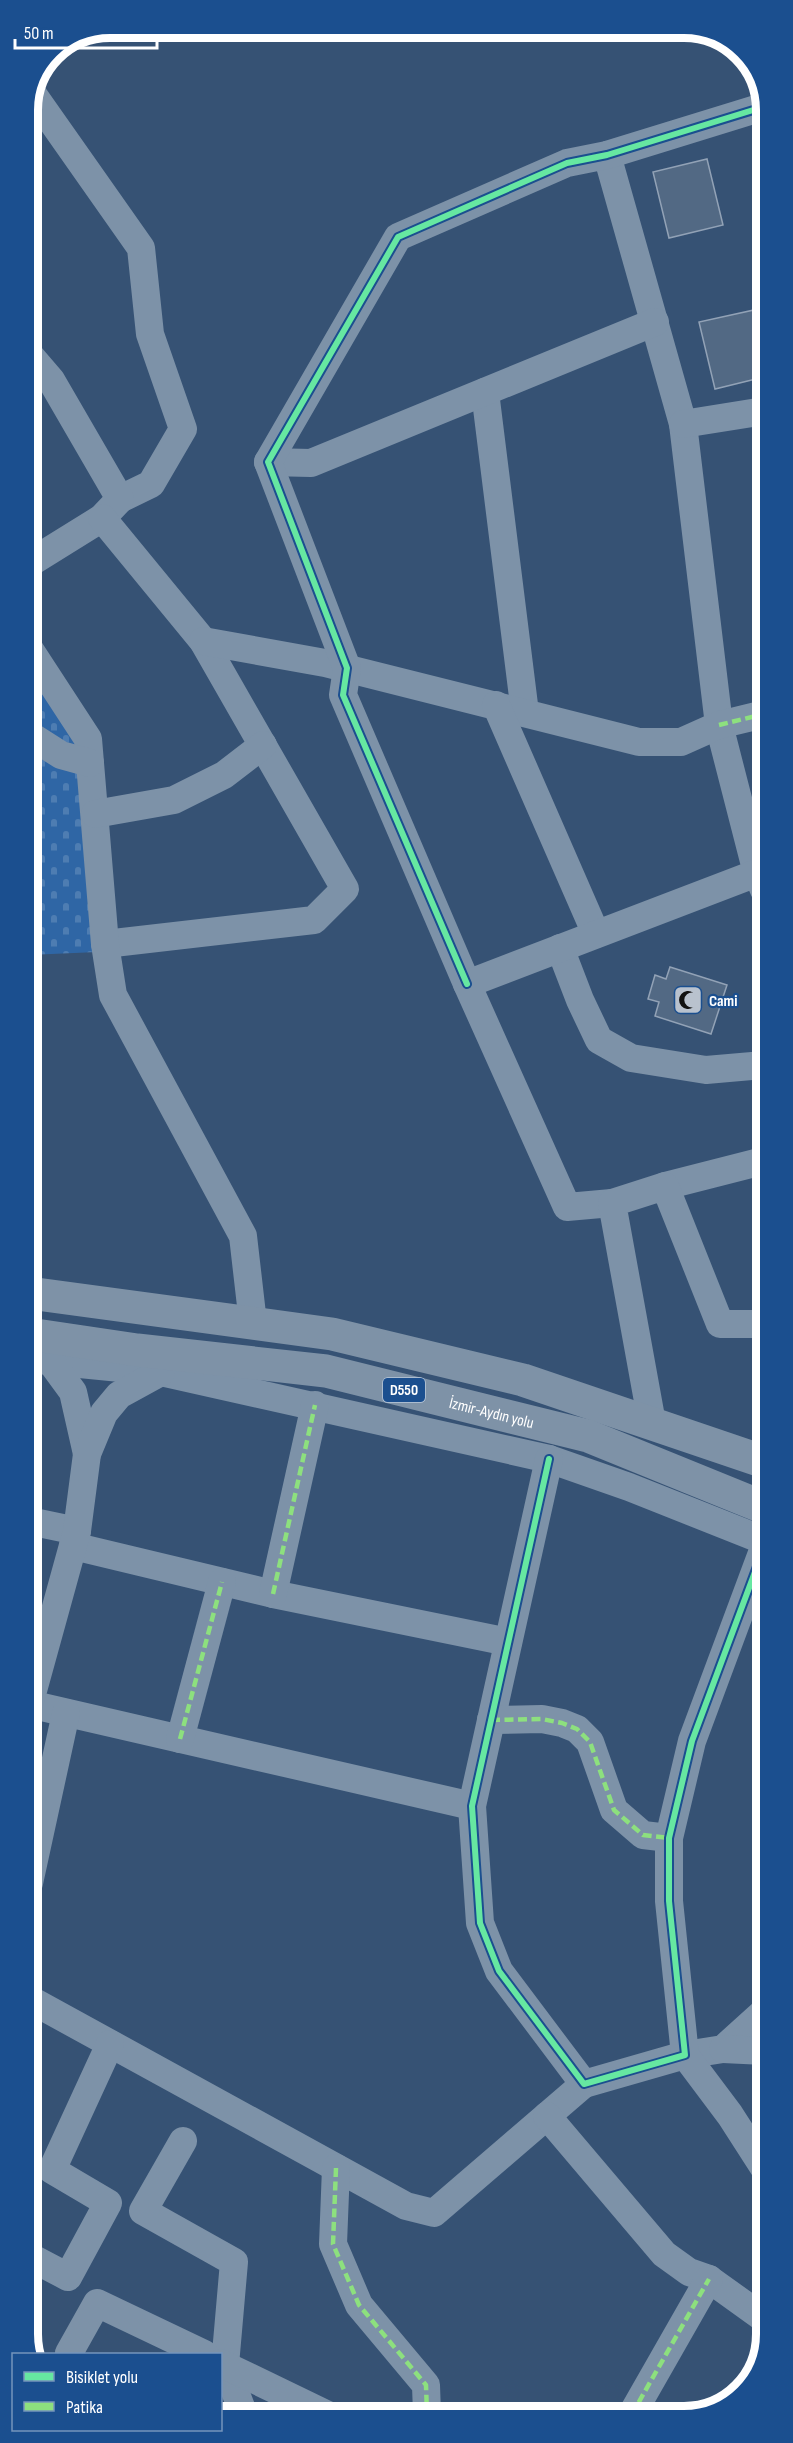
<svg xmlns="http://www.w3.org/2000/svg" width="793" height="2443" viewBox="0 0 793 2443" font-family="'Sofia Sans Condensed',sans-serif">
	<defs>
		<pattern id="cemetery-stones" width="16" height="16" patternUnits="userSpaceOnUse" patternTransform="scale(1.5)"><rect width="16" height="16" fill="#2f66a5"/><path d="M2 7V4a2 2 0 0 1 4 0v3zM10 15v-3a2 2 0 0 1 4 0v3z" fill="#4e7db2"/></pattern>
	</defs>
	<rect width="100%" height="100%" fill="#365274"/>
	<!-- cemetery -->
	<path fill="url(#cemetery-stones)" d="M28,660L76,731L97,952L28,955Z"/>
	<!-- building -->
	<g fill="#526984" stroke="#92a2b6" stroke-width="1.5">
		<path d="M707,159L723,225L669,238L653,172Z"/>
		<path d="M754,310L764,352V377L715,389L699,322Z"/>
		<path d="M670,967L727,985L711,1034L655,1016L659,1002L648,999L655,975L666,979Z"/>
	</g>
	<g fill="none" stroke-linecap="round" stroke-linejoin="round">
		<!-- minor -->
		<g stroke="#7d92a8" stroke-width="28">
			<path d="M32,93L141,248L150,334L183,429L151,484L120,499"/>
			<path d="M607,155L683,424L719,725L757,873L764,890"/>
			<path d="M27,352L51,380L120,499L102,518L28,564"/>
			<path d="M485,392L525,713"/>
			<path d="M683,424L764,411"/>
			<path d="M268,462L311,463L655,322"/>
			<path d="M102,518L203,641L345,889L314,920L105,944"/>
			<path d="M203,641L325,663L639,742H681L719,725L764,714"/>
			<path d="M28,647L88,739L105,944L113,995L243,1236L253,1323"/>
			<path d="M496,705L596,934"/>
			<path d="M28,734L61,755L90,763"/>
			<path d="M95,814L174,800L224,775L263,745"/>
			<path d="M560,948L580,1000L599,1040L631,1058L706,1070L764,1065"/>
			<path d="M467,984L343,695L347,668L268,462L398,237L567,163L607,155L763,107"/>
			<path d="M665,1186L759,1162L765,1156"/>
			<path d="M612,1203L567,1207L467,984L757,873"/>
			<path d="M29,1359L161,1372L549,1459L629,1487L765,1541"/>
			<path d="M51,1362L73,1392L87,1454"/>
			<path d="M652,1423L612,1203L665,1186L720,1324H765"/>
			<path d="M549,1459L472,1806L480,1923L499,1971L584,2084L685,2055L723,2049L766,2010"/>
			<path d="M29,1521L77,1531"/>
			<path d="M765,1545L692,1741L669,1838V1901L685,2055L730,2115L766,2171"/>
			<path d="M73,1546L273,1594L508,1642"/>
			<path d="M273,1594L315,1405"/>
			<path d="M29,1704L472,1806"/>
			<path d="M29,1705L77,1531L87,1454L104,1413L119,1395L161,1372"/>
			<path d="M491,1720L542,1719L562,1723L577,1729L590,1742L614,1810L643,1835L669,1838"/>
			<path d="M180,1739L222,1582"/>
			<path d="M29,1883L66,1713"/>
			<path d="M29,1999L406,2206L434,2213L584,2084"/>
			<path d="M723,2049L766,2051"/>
			<path d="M547,2116L664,2254L689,2272L709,2279L766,2320"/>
			<path d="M183,2141L143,2211L234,2262L225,2365L241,2407"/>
			<path d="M336,2168L333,2244L359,2305L426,2385L427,2414"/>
			<path d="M30,2257L68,2277L108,2203L52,2170L110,2044"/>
			<path d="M69,2353L97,2303L204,2354"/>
			<path d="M220,2363L328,2415"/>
			<path d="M632,2414L709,2279"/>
		</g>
		<!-- highway -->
		<g stroke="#7e92a7" stroke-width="33">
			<path d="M29,1293L332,1334L523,1380L765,1462"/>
			<path id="s1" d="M29,1334L137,1350L326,1371L588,1436L765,1508"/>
		</g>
		<!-- quiet -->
		<g stroke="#8de07e" stroke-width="4.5" stroke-dasharray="9 4.5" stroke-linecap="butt">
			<path d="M719,725L764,714"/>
			<path d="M273,1594L315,1405"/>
			<path d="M491,1720L542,1719L562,1723L577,1729L590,1742L614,1810L643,1835L669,1838"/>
			<path d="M180,1739L222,1582"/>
			<path d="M336,2168L333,2244L359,2305L426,2385L427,2414"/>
			<path d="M632,2414L709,2279"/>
		</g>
		<!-- cycleway casing -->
		<g stroke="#1b4f8f" stroke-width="10">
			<g id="cycleway">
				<path d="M467,984L343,695L347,668L268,462L398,237L567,163L607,155L763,107"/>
				<path d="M549,1459L472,1806L480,1923L499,1971L584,2084L685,2055L669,1901V1838L692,1741L765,1545"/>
			</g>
		</g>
		<!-- cycleway -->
		<use href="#cycleway" stroke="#66e7a1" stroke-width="6"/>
	</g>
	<!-- icons -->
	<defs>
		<g id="mosque-square" transform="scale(1.5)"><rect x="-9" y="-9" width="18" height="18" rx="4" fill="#b9c2ce" stroke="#1b4f8f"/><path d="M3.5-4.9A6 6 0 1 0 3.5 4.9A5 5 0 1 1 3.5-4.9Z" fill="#111"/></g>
	</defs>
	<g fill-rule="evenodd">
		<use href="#mosque-square" x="688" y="1000"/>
	</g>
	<g text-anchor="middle" stroke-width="4.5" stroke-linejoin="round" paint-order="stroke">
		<!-- shield labels -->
		<rect fill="#1b4f8f" stroke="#bbcadd" stroke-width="1.5" x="383" y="1378" width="42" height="24" rx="4.5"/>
		<g font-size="15" font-weight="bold" fill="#fff">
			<text x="404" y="1395">D550</text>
		</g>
		<!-- poi labels -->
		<g font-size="16" font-weight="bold" fill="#fff" stroke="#1b4f8f" text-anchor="start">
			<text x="709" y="1006">Cami</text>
		</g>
		<!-- street labels -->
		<g font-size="16" fill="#fff" stroke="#1b4f8f">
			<text dy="6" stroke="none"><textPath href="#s1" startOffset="470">İzmir-Aydın yolu</textPath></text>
		</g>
	</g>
	<!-- crop -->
	<path d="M0 0H793V2443H0ZM110 38H684A72 72 0 0 1 756 110V2334A72 72 0 0 1 684 2406H110A72 72 0 0 1 38 2334V110A72 72 0 0 1 110 38Z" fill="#1b4f8f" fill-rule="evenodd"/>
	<path fill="none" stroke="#fff" stroke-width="8" d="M110 38H684A72 72 0 0 1 756 110V2334A72 72 0 0 1 684 2406H110A72 72 0 0 1 38 2334V110A72 72 0 0 1 110 38Z"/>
	<!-- legend -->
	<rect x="12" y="2353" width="210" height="78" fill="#1b4f8f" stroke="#7695bc" stroke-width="1.5"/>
	<rect x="24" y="2372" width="30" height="9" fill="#66e7a1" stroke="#7695bc" stroke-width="1.5"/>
	<text x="66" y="2383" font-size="18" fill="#ffffff">Bisiklet yolu</text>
	<rect x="24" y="2402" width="30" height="9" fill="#8de07e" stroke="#7695bc" stroke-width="1.5"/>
	<text x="66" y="2413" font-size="18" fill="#ffffff">Patika</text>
	<!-- scale -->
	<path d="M15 39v9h142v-9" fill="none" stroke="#ffffff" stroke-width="3"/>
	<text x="24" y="39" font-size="18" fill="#ffffff" stroke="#1b4f8f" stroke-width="4.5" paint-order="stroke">50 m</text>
</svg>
